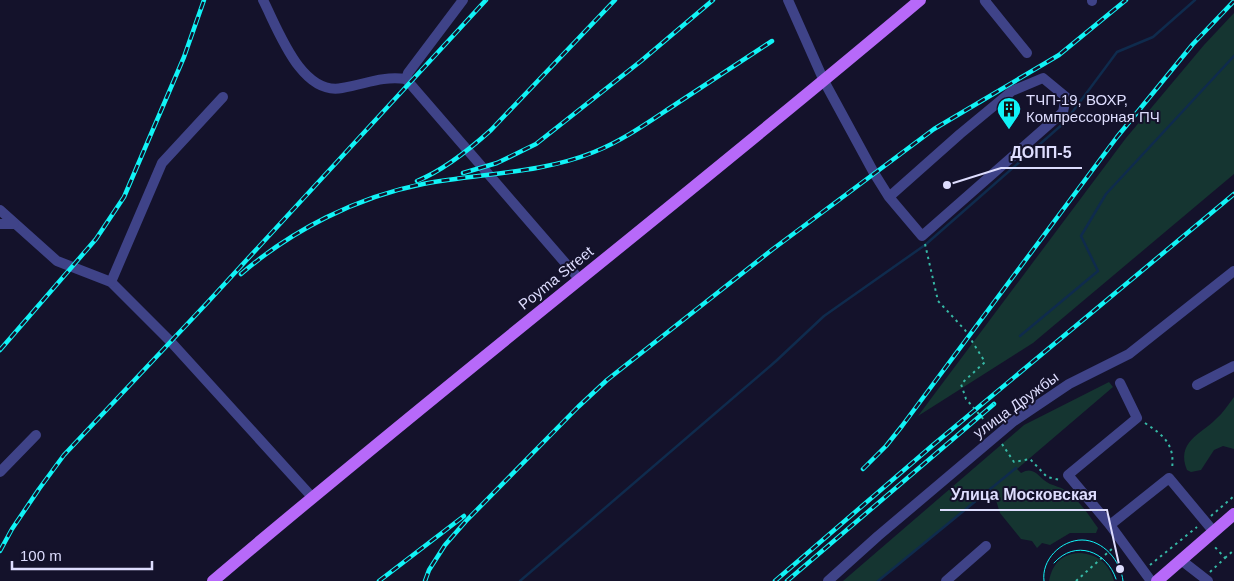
<svg xmlns="http://www.w3.org/2000/svg" width="1234" height="581" viewBox="0 0 1234 581" font-family="Helvetica,sans-serif">
	<rect width="100%" height="100%" fill="#14122b"/>
	<!-- green -->
	<g fill="#153531">
		<path d="M1234,13V174L1033,343L918,416L1126,138L1204,45Z"/>
		<path d="M1109,382L1113,387L1017,469L1021,473C1035,465 1038,478 1050,484C1055,486 1060,487 1065,490C1079,500 1088,514 1098,528L1096,533H1070L1050,545L1042,543L1037,548L1032,541L1021,539L1000,513L995,497L990,490L878,581H843L1024,425Z"/>
		<path d="M1234,397V449L1223,446L1214,450L1201,470L1191,472L1187,470C1176,442 1200,435 1216,419C1223,413 1228,405 1234,397Z"/>
		<path d="M1079,553C1097,554 1109,563 1114,581H1049C1052,564 1062,554 1079,553Z"/>
	</g>
	<g fill="none" stroke-linecap="round" stroke-linejoin="round">
		<!-- stream -->
		<g stroke="#0f2b4d" stroke-width="2.5">
			<path d="M1020,336L1098,271L1081,236L1106,194L1234,56"/>
			<path d="M520,581L776,361L824,316L925,245L1065,122L1117,52L1153,37L1195,0"/>
			<path d="M878,581L1016,468"/>
		</g>
		<!-- path -->
		<g stroke="#36b9a6" stroke-width="2" stroke-dasharray="2.5 4" stroke-linecap="butt">
			<path d="M925,244L938,301L965,330L985,362L961,384L966,399L991,428"/>
			<path d="M1145,423C1164,436 1175,444 1172,469"/>
			<path d="M1002,444L1014,462L1030,459L1047,477L1060,480"/>
			<path d="M1211,516L1234,496"/>
			<path d="M1225,558L1234,550"/>
			<path d="M1150,565L1197,527"/>
			<path d="M1210,572L1225,558L1213,545"/>
			<path d="M1076,581L1114,547"/>
		</g>
		<!-- minor -->
		<g stroke="#3f4388" stroke-width="10">
			<path d="M263,0C278,29 301,96 342,88C367,84 380,76 406,79"/>
			<path d="M463,0L408,73L406,79L580,280"/>
			<path d="M788,0L824,81L874,173L889,197L922,236L1063,112L1066,97L1043,78L1012,91L960,134L889,197"/>
			<path d="M986,0L985,1L1027,53"/>
			<path d="M1092,0V1"/>
			<path d="M0,210L57,261L111,282L171,342L312,497"/>
			<path d="M0,224H14"/>
			<path d="M111,282L162,163L223,97"/>
			<path d="M1120,383L1137,418L1068,475L1110,525L1151,581"/>
			<path d="M1197,385L1234,366"/>
			<path d="M0,472L36,435"/>
			<path d="M1110,525L1169,478L1214,532"/>
			<path d="M1181,560L1208,581"/>
			<path d="M828,581L878,536L1014,421L1069,384L1129,354L1234,271"/>
			<path d="M946,581L986,546"/>
		</g>
		<!-- major -->
		<g stroke="#b769f9" stroke-width="12">
			<path d="M213,581C446,383 687,197 920,0"/>
			<path d="M1157,581L1234,514"/>
		</g>
		<!-- tram -->
		<g stroke="#11f3f6" stroke-width="1">
			<path d="M1054,563C1075,539 1107,551 1116,579"/>
			<path d="M1044,581C1041,560 1061,540 1082,540C1103,540 1121,561 1123,581"/>
		</g>
		<!-- rail casing -->
		<g stroke="#11f3f6" stroke-width="4.5">
			<g id="rail">
				<path d="M463,173L497,163L536,144L641,61L713,0"/>
				<path d="M417,181C444,170 470,149 491,130L615,0"/>
				<path d="M241,274C292,230 357,197 423,184C480,173 540,174 594,152C624,140 650,121 676,104C708,83 740,62 772,41"/>
				<path d="M0,350L96,239L124,197L184,57L204,0"/>
				<path d="M863,469L886,446L902,426L1117,137L1193,44L1234,1"/>
				<path d="M0,551L12,529L39,489L64,455L207,303L486,0"/>
				<path d="M379,581L464,516"/>
				<path d="M425,581L429,570L445,545L466,521L578,407L607,380L773,249L934,129L1059,55L1126,0"/>
				<path d="M775,581L933,445L1234,194"/>
				<path d="M787,581L994,404"/>
			</g>
		</g>
		<!-- rail -->
		<use href="#rail" stroke="#14122b" stroke-width="2.5" stroke-dasharray="8" stroke-linecap="butt"/>
	</g>
	<!-- icons -->
	<defs>
		<g id="building-pin" transform="scale(1.25)"><path d="M0 17L-7.5 6A9.5 9.5 0 1 1 7.5 6Z" fill="#11f3f6" stroke="#14122b"/><path d="M-4-6H4V6H1V3H-1V6H-4ZM-2.5-4.3h1.7v1.8h-1.7ZM.8-4.3h1.7v1.8H.8ZM-2.5-1h1.7V.8h-1.7ZM.8-1h1.7V.8H.8Z" fill="#111"/></g>
	</defs>
	<g fill-rule="evenodd">
		<use href="#building-pin" x="1009" y="109"/>
	</g>
	<g text-anchor="middle" stroke-width="4" stroke-linejoin="round" paint-order="stroke">
		<!-- poi labels -->
		<g font-size="15" fill="#deddfe" stroke="#14122b" text-anchor="start">
			<text x="1026" y="105">ТЧП-19, ВОХР,<tspan x="1026" dy="17">Компрессорная ПЧ</tspan></text>
		</g>
		<!-- street labels -->
		<g font-size="15" fill="#deddfe" stroke="#14122b">
			<text transform="translate(556 278) rotate(-39)" y="5">Poyma Street</text>
			<text transform="translate(1016 405) rotate(-36)" y="5">улица Дружбы</text>
		</g>
	</g>
	<!-- callouts -->
	<path fill="none" stroke="#deddfe" stroke-width="2" d="M947 185L1001 168H1082M1120 569L1107 510H940"/>
	<g fill="#deddfe" stroke="#14122b" stroke-width="2">
		<circle cx="947" cy="185" r="5"/>
		<circle cx="1120" cy="569" r="5"/>
	</g>
	<g font-size="16" text-anchor="middle" font-weight="bold" fill="#deddfe" stroke="#14122b" stroke-width="4" stroke-linejoin="round" paint-order="stroke">
		<text x="1041" y="158">ДОПП-5</text>
		<text x="1024" y="500">Улица Московская</text>
	</g>
	<!-- scale -->
	<path d="M12 561v8h140v-8" fill="none" stroke="#deddfe" stroke-width="2.5"/>
	<text x="20" y="561" font-size="15" fill="#deddfe" stroke="#14122b" stroke-width="4" paint-order="stroke">100 m</text>
</svg>
